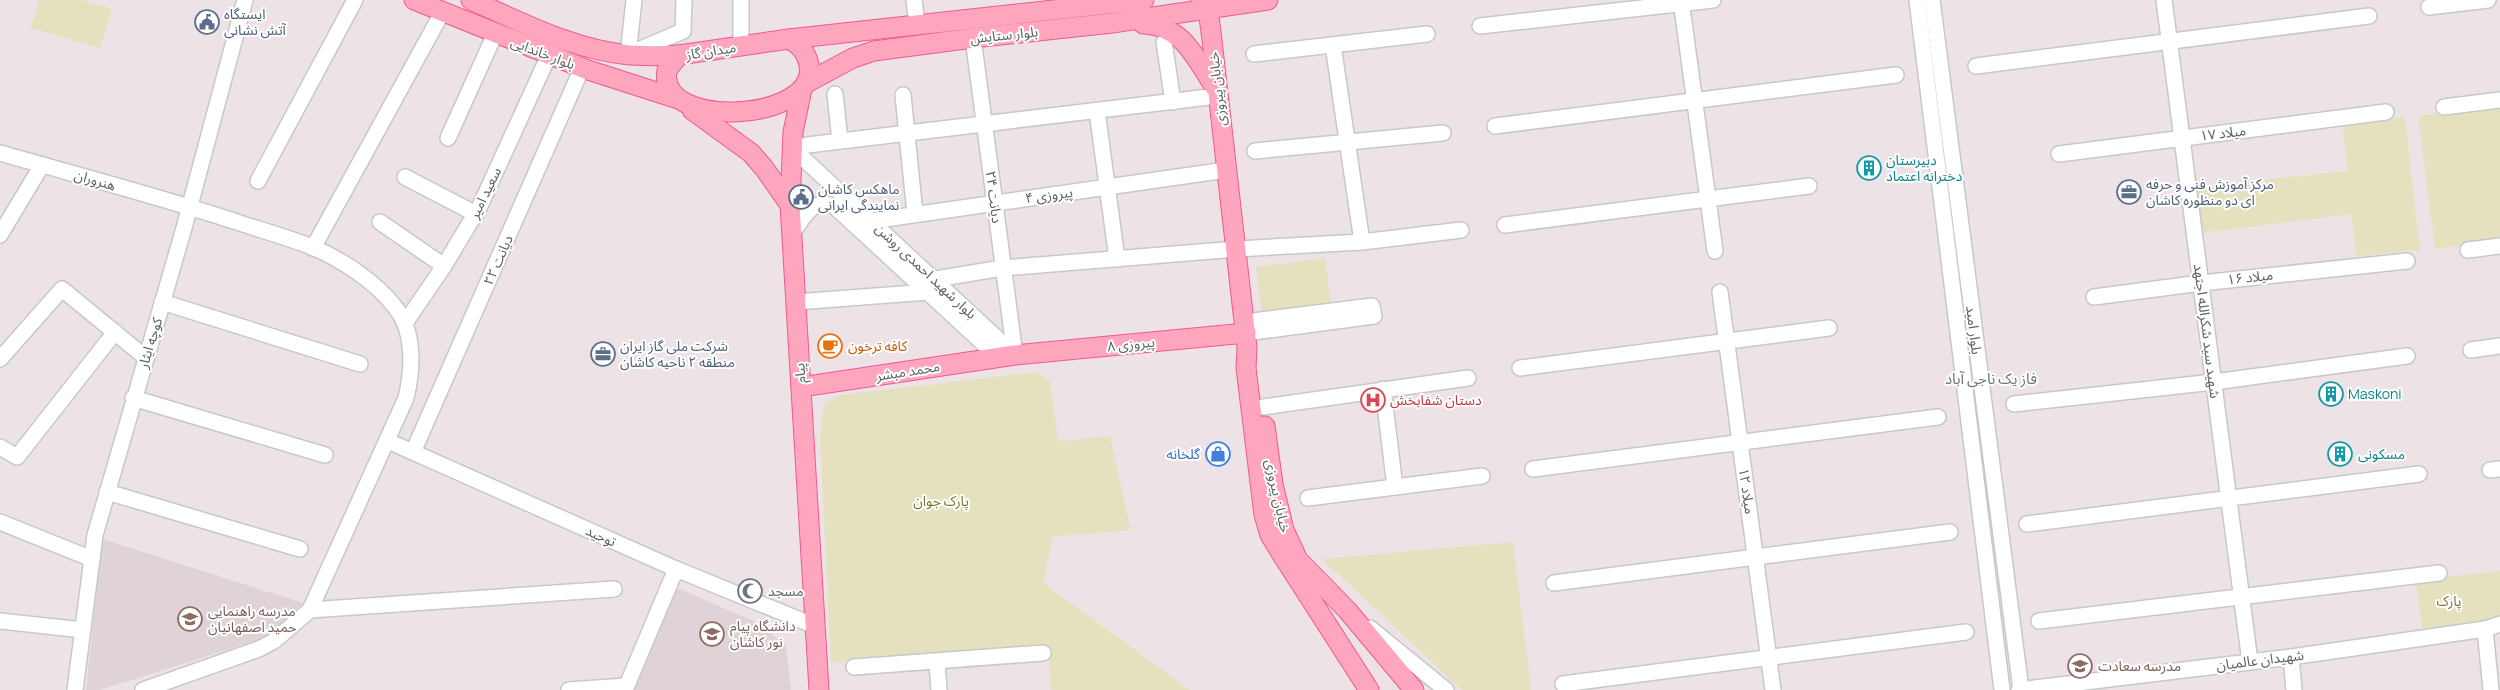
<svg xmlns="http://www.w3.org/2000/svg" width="2500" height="690" viewBox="0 0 2500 690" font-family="Manrope,'Noto Sans Arabic',sans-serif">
	<rect width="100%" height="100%" fill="#ede2e6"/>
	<!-- education -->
	<g fill="#dfd3d7">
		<path d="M102,539L303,603L270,636L100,690H86Z"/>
		<path d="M680,589L758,623L786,646L791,690H629L671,592Z"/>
	</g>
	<!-- green -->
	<g fill="#e5e1be">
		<path d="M39,0H81L112,9L100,48L31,28Z"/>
		<path d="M2500,105V241L2435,249L2418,116Z"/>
		<path d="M2405,117L2420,250L2356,256L2352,214L2202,233L2197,187L2348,171L2343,125Z"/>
		<path d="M1325,258L1331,304L1262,313L1256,267Z"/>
		<path d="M1037,372L1050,381L1058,441L1110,436L1131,530L1053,537L1043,583L1190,690H1051L1048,646L831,663L820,438L824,405L840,395Z"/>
		<path d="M1513,542L1531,690H1462L1322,559Z"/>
		<path d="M2500,571V615L2485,621L2422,629L2416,581Z"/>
	</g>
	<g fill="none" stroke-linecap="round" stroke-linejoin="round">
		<!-- minor casing -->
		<g stroke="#c4cac8" stroke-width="18">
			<g id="minor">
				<path d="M914,0L917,24"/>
				<path d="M1681,0L1715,251"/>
				<path d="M1917,0L2002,690"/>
				<path d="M1932,0L2021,690"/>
				<path d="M2164,0L2250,662"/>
				<path d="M2429,7L2488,0"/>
				<path d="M1480,26L1713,0"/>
				<path d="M973,38L1015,355"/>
				<path d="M1164,42L1173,102"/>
				<path d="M1333,45L1362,242"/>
				<path d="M741,46V0"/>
				<path d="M629,54L683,31L684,0"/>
				<path d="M1254,54L1427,34"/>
				<path d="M628,55L634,0"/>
				<path d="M1976,66L2369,16"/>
				<path d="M835,94L840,141"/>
				<path d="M903,95L915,214"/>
				<path d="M2444,107L2500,100"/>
				<path d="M1097,111L1117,259"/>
				<path d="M1495,126L1896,75"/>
				<path d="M448,138L495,34"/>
				<path d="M791,147L1217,96"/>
				<path d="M791,147L1015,355"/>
				<path d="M1255,151L1443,133"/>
				<path d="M0,153C80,176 161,197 240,223C264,231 289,238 312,247C341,259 376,282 395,307C415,331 413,369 406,398L310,610L274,641L259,649L143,690"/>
				<path d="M2059,154L2386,112"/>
				<path d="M405,177L476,214"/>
				<path d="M258,181L355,0"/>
				<path d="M871,221L1226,170"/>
				<path d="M380,222L444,266"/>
				<path d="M1505,225L1809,186"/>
				<path d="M0,235L42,165"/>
				<path d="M791,235C803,219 811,197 834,206L999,358"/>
				<path d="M313,248L443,11"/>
				<path d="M2468,250L2500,246"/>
				<path d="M936,279L1002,268L1236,249L1362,242L1461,230"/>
				<path d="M1720,292L1773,690"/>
				<path d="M2094,297L2201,283L2407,261"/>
				<path d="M162,302L360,364"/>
				<path d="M796,302L928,292"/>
				<path d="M1245,322L1372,306L1374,316L1246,333"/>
				<path d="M405,323L444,266L480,206L549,55"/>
				<path d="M2471,350L2500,346"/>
				<path d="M0,359L62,289L146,358"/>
				<path d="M1520,368L1829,328"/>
				<path d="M1383,389L1395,487"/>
				<path d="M133,398L325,455"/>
				<path d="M2014,404L2214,382L2407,356"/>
				<path d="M1263,407L1468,378"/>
				<path d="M388,441L676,569L815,626"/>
				<path d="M0,447L17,457L115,332"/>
				<path d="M413,452L582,68"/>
				<path d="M1533,469L1938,417"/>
				<path d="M2490,470L2500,469"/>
				<path d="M107,492L300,549"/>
				<path d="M1308,498L1482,476"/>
				<path d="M0,522L92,559"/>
				<path d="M2027,524L2419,474"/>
				<path d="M1554,583L1950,532"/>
				<path d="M310,610L614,589"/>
				<path d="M0,621L83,630"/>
				<path d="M2039,621L2439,573"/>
				<path d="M1370,628L1446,690"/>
				<path d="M2485,629L2491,690"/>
				<path d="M2291,657L2294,690"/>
				<path d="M937,662L939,690"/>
				<path d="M854,667L1043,653"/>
				<path d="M1563,684L1966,632"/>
				<path d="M75,690L95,535L184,228L245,0"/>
				<path d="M569,690L626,686"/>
				<path d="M625,690L676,569"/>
				<path d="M2019,690L2291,657L2485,629L2500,624"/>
			</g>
		</g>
		<!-- major casing -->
		<g stroke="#f05992" stroke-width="21">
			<g id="major">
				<path d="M414,0L588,70L675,98"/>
				<path d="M471,0C521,22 574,50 629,55C646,56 662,56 679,55"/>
				<path d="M1201,0L1208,9L1212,40L1247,348L1246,368L1264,515L1270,535L1281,553L1369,690"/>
				<path d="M1143,24C1182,25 1195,57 1214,86"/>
				<path d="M789,39L1144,0"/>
				<path d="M789,39C799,44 807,53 809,65C820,121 656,132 667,70L679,55Z"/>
				<path d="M808,82L853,58L874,51L973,38L1112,23L1268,0"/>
				<path d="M802,89L793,132L790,205L819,690"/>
				<path d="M692,110L751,153L764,168L790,205"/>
				<path d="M801,387L1015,355L1246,333"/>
				<path d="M1265,426L1273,484L1284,530L1298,560L1347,610L1414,690"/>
			</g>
		</g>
		<!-- minor -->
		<use href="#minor" stroke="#fff" stroke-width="15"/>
		<!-- major -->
		<use href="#major" stroke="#fea6bd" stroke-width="19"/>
	</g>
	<!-- icons -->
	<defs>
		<g id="civic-ring" transform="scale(1.25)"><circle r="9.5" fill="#fff" stroke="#5c6f8a" stroke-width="1.5"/><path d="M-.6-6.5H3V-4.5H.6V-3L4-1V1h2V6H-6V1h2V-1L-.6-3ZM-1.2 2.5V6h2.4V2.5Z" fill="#5c6f8a"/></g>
		<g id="building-ring" transform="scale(1.25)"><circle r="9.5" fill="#fff" stroke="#0f9aa8" stroke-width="1.5"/><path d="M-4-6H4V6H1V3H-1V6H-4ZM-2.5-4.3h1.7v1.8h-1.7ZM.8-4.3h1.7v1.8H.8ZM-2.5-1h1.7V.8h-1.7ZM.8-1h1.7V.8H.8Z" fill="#0f9aa8"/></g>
		<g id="office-ring" transform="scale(1.25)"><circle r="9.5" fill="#fff" stroke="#5c6f8a" stroke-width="1.5"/><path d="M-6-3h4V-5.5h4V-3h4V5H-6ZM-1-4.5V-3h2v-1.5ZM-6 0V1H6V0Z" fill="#5c6f8a"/></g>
		<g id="cafe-ring" transform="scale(1.25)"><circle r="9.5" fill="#fff" stroke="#e8710a" stroke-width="1.5"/><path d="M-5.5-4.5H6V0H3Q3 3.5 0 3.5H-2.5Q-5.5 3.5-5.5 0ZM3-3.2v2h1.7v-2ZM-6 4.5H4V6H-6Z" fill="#e8710a"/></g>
		<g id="hospital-ring" transform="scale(1.25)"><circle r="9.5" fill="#fff" stroke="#e0444e" stroke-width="1.5"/><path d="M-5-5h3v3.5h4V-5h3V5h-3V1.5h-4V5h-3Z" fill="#e0444e"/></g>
		<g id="shop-ring" transform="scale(1.25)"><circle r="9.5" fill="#fff" stroke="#3f7fe0" stroke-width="1.5"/><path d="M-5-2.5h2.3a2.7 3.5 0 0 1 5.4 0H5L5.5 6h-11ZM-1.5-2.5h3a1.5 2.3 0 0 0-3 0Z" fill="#3f7fe0"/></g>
		<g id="mosque-ring" transform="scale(1.25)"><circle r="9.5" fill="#fff" stroke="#6b7280" stroke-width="1.5"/><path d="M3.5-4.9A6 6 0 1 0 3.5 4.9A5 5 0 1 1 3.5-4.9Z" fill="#6b7280"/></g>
		<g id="school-ring" transform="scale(1.25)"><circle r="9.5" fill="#fff" stroke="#8d6e63" stroke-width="1.5"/><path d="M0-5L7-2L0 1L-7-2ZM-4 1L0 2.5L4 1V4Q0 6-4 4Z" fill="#8d6e63"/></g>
		<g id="university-ring" transform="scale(1.25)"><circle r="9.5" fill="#fff" stroke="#8d6e63" stroke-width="1.5"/><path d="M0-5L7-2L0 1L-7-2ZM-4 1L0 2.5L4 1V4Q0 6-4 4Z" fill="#8d6e63"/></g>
	</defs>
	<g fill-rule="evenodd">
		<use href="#civic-ring" x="207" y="22"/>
		<use href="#building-ring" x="1869" y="168"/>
		<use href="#office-ring" x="2129" y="192"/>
		<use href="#civic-ring" x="801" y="197"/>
		<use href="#cafe-ring" x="830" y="346"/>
		<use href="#office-ring" x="603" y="354"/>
		<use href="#building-ring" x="2331" y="394"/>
		<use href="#hospital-ring" x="1373" y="400"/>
		<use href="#shop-ring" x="1218" y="454"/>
		<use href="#building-ring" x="2340" y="454"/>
		<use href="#mosque-ring" x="750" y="591"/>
		<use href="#school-ring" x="190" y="619"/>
		<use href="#university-ring" x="712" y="634"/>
		<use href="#school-ring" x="2080" y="666"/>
	</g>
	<g text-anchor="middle" stroke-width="4" stroke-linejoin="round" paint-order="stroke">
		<!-- service labels -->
		<g font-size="14" fill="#4e5e75" stroke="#fff" text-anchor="start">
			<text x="224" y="19">ایستگاه<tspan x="224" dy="16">آتش نشانی</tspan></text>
			<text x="2146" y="189">مرکز آموزش فنی و حرفه<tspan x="2146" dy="16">ای دو منظوره کاشان</tspan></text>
			<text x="818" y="194">ماهکس کاشان<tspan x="818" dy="16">نمایندگی ایرانی</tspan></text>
			<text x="620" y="351">شرکت ملی گاز ایران<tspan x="620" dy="16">منطقه ۲ ناحیه کاشان</tspan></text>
		</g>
		<!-- street labels -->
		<g font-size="14" fill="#5a635e" stroke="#fff">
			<text transform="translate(1004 35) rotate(-6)" y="5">بلوار ستایش</text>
			<text transform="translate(711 51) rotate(-9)" y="5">میدان گاز</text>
			<text transform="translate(543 53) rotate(21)" y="5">بلوار خاندایی</text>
			<text transform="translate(1217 89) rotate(-96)" y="5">خیابان پیروزی</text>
			<text transform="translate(2223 133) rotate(-7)" y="5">میلاد ۱۷</text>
			<text transform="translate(95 180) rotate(16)" y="5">هنروران</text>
			<text transform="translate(485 193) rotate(-64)" y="5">سعید امیر</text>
			<text transform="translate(1049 195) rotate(-8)" y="5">پیروزی ۴</text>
			<text transform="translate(994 197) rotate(83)" y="5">دیانت ۲۴</text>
			<text transform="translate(498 260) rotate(-66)" y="5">دیانت ۲۲</text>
			<text transform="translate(926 271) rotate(43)" y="5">بلوار شهید احمدی روشن</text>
			<text transform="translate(2250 277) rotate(-6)" y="5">میلاد ۱۶</text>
			<text transform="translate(1974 330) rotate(83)" y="5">بلوار امید</text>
			<text transform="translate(2207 331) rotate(83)" y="5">شهید سید شکرالله اجتهد</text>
			<text transform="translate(150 343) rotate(-73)" y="5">کوچه ایثار</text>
			<text transform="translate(1131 344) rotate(-6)" y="5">پیروزی ۸</text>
			<text transform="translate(908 371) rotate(-9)" y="5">محمد مبشر</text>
			<text transform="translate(800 373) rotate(-94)" y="5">پیام</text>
			<text transform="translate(1747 491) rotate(82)" y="5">میلاد ۱۲</text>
			<text transform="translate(1278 496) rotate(78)" y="5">خیابان پیروزی</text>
			<text transform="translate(601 536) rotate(24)" y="5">توحید</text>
			<text transform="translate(2260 660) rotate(-7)" y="5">شهیدان عالمیان</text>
		</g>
		<!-- culture labels -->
		<g font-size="14" fill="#0d838f" stroke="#fff" text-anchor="start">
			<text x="1886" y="165">دبیرستان<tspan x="1886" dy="16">دخترانه اعتماد</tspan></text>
			<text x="2348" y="399">Maskoni</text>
			<text x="2358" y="459">مسکونی</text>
		</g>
		<!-- food labels -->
		<g font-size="14" fill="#c56008" stroke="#fff" text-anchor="start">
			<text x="848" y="351">کافه ترخون</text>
		</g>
		<!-- health labels -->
		<g font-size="14" fill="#be3a42" stroke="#fff" text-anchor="start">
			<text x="1390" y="405">دستان شفابخش</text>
		</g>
		<!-- shop labels -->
		<g font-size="14" fill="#366cbe" stroke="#fff" text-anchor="end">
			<text x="1200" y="459">گلخانه</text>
		</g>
		<!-- park labels -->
		<g font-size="14" fill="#7a7732" stroke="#fff">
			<text x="941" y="506">پارک جوان</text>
			<text x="2449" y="606">پارک</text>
		</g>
		<!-- worship labels -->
		<g font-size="14" fill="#5b616d" stroke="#fff" text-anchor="start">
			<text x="768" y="596">مسجد</text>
		</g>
		<!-- education labels -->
		<g font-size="14" fill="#785e54" stroke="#fff" text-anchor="start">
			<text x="208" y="616">مدرسه راهنمایی<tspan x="208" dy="16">حمید اصفهانیان</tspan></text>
			<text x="730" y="631">دانشگاه پیام<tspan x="730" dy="16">نور کاشان</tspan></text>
			<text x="2098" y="671">مدرسه سعادت</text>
		</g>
		<!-- neighbourhood labels -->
		<g font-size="15" fill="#6b756f" stroke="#fff">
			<text x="1991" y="384">فاز یک ناجی آباد</text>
		</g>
	</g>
</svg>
